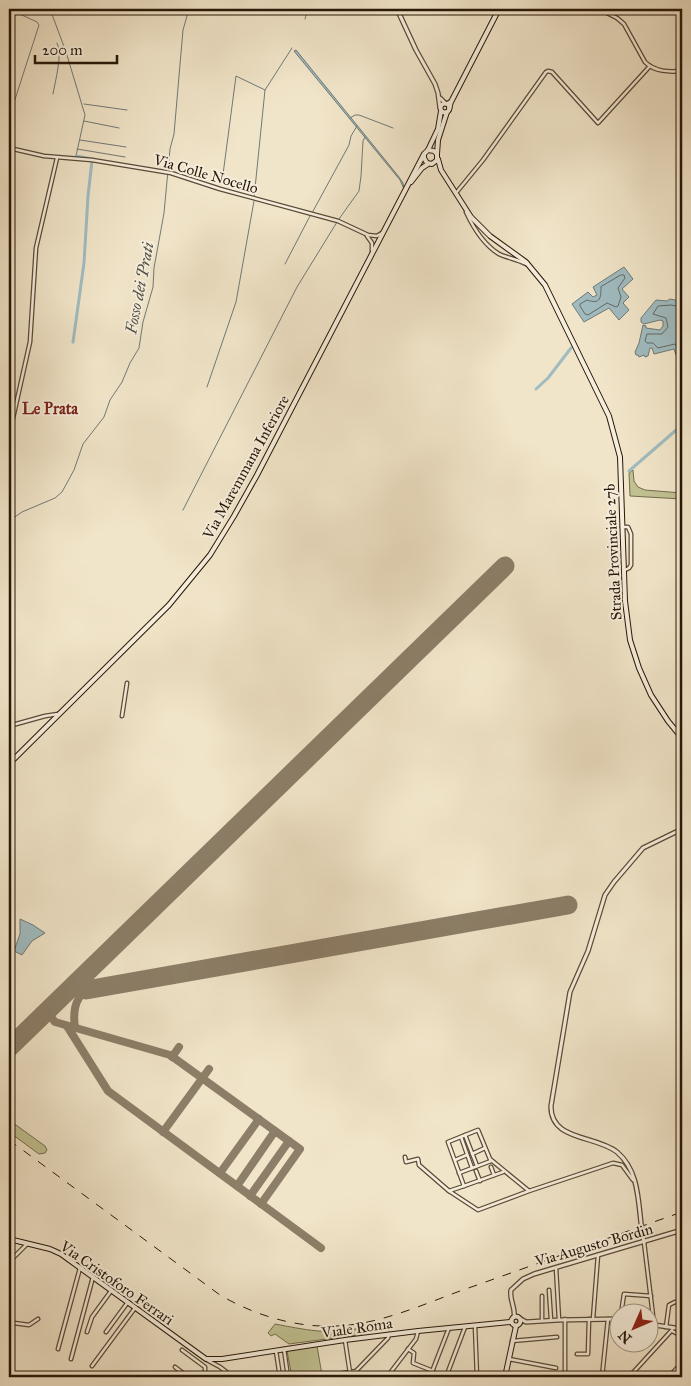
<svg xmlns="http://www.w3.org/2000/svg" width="691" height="1386" viewBox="0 0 691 1386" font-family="'IM FELL Great Primer',serif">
	<rect width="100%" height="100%" fill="#f1e5c9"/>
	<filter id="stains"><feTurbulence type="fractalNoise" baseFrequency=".004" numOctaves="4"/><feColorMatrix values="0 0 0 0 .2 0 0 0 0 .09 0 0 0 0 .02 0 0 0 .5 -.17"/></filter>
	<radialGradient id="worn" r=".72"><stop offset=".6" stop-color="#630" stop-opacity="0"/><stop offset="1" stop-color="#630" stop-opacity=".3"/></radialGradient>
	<!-- green -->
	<g fill="#c1c292" stroke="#746c4d">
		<path d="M633,470L634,481L638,487L645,490L682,493V499L630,496L629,473Z"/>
		<path d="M9,1120L45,1146L47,1150L45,1153L39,1154L9,1132Z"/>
		<path d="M275,1324C302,1329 332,1336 359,1328L365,1334L289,1344L275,1334L271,1336L268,1333Z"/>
		<path d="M317,1346L322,1375L292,1377L287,1351Z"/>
	</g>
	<!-- water -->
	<g fill="#a0bcc1" stroke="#707a77">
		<path d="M296,50L399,177L403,183L404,189L400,180L294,51Z"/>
		<path d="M624,267L633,279L622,289L629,297L623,303L629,310L619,320L609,308L584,322L572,304L588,292L593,297L597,295L593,287Z"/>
		<path d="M670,299L680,301L682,304V371L678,368L681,363L679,361L678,355H676L674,349L654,354L652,348H650L648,356L645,357L644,355L639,357L638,355H636L635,352L639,343L643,325L646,326V328L660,330L663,326V321L660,320L644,324L641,322V318L656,300L667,301Z"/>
		<path d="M20,919L33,925L45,933L32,941L22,955L14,951L20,934Z"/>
	</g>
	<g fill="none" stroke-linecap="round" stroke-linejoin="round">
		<!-- shore -->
		<g stroke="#646a64" stroke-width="1">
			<path d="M621,275H624L625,278L618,288L621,297L618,306L616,307L607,303L588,315L585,314L580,306V304L587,300C601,305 601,297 601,287Z"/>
			<path d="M682,307L671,305L658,306L653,314L666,318L668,327L662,334H647L645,341L647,343H653L658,348L675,344L682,352"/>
		</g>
		<!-- stream -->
		<g stroke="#707a77" stroke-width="1">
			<path d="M9,9L37,22L39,25L9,118"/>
			<path d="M50,9L66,52L85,115L76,156"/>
			<path d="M305,19L308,9"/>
			<path d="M53,94C55,82 63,53 57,43"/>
			<path d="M84,104L127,110"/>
			<path d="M350,118L355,115H359L393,128"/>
			<path d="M84,121L119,128"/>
			<path d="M9,130L11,132L13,144"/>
			<path d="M80,140L126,147"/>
			<path d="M77,149L125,157"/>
			<path d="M222,182L236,76L265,90"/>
			<path d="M254,198L265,90L292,48"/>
			<path d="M312,213L349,145L351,136L357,126"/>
			<path d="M339,219L359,191L361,176L363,141L365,137"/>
			<path d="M285,264L310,216"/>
			<path d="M207,387L236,302L254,201"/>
			<path d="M183,510L297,287L337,222"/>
			<path d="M9,521L22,512L55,498L62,492L74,470L83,444L104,417L110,400L122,382L130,363L139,348L143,322L153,287L154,268L164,213L170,149L174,134L183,30L189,9"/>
		</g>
		<!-- canal -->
		<g stroke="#a0bcc1" stroke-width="3">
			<path d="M76,156L92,159"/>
			<path d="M73,342L84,263L88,196L92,161"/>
			<path d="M536,389L548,378L571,348"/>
			<path d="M629,471L682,425"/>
		</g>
		<!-- taxiway -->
		<g stroke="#8c7e68" stroke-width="8">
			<path d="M47,1012L55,1022L170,1055L300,1149L261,1204"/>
			<path d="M67,1026L108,1091L321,1248"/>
			<path d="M75,1028C73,1013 74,1000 86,990"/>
			<path d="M172,1057L179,1047"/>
			<path d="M163,1132L209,1069"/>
			<path d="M220,1173L259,1119"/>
			<path d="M237,1186L275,1131"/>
			<path d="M250,1196L289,1141"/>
		</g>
		<!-- runway -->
		<g stroke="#8c7e68" stroke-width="19">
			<path d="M86,990L568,905"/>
			<path d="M9,1048L505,566"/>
		</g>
		<!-- minor casing -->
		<g stroke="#5a4a38" stroke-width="5">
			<g id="minor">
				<path d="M599,9L617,18L624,24L645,62C655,72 669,72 682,71"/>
				<path d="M9,148L44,156L92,160L171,173L220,189L338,221L368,235L377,236L382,233"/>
				<path d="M456,193L483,160L546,72L548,71L552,72L598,123L650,66"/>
				<path d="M466,212C473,227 484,245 499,254C507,258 517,259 526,264"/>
				<path d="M367,236L372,243V251"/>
				<path d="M9,436L30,342L36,248L57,158"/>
				<path d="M622,527H628L631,534V565L629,568L625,570"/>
				<path d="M122,716L127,683"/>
				<path d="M9,726L45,716L58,714"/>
				<path d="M465,1135L477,1166"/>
				<path d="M461,1137L472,1168"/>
				<path d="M472,1154L485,1148"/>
				<path d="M405,1157L406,1162L418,1159L419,1165L449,1191"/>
				<path d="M455,1160L467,1155"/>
				<path d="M491,1167L494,1175"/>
				<path d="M476,1171L480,1181"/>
				<path d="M459,1173L491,1161"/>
				<path d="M464,1186L503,1172"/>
				<path d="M529,1191L478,1210L449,1191L464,1186L448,1142L478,1130L490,1159L529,1191L613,1163L622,1165L633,1180"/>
				<path d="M644,1242L654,1324"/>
				<path d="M9,1262L27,1244"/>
				<path d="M556,1268L559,1320"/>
				<path d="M549,1290L551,1320"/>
				<path d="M542,1296V1321"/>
				<path d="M621,1314L624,1294L651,1296"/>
				<path d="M9,1318L14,1323L29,1325L38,1319"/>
				<path d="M565,1319V1377"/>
				<path d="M593,1319L598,1255"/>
				<path d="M475,1326L477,1377"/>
				<path d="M666,1327L669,1305L675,1302H682"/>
				<path d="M9,1328L11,1321"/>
				<path d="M672,1331L682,1336"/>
				<path d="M87,1332L92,1317L111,1291"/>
				<path d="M106,1332L128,1302"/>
				<path d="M345,1340L350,1373"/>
				<path d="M512,1341L557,1337"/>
				<path d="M9,1348L10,1352L9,1355"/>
				<path d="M58,1349L80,1268"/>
				<path d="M284,1349L288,1377"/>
				<path d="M408,1349L414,1353L413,1363L433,1371"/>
				<path d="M182,1350L205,1367V1371L200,1377"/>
				<path d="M276,1351L280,1377"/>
				<path d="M577,1354H588L589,1319"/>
				<path d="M71,1359L93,1277"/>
				<path d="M509,1359L556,1368"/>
				<path d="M207,1360L220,1367L233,1377"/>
				<path d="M92,1366L135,1308"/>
				<path d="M175,1367L188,1377"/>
				<path d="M390,1373L416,1339L418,1331"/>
				<path d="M319,1377L356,1371L388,1338L389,1334"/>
				<path d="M430,1377L449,1328"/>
				<path d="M446,1377L465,1327"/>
				<path d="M602,1377L608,1319"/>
				<path d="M629,1377L672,1330"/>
			</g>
		</g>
		<!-- tertiary casing -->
		<g stroke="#5a4a38" stroke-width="5.5">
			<g id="tertiary">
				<path d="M397,9L416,50L435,84L438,93L440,108"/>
				<path d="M440,98L446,104L450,102"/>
				<path d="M644,1242C637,1212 643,1174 617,1152C596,1135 550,1141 551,1106L570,992L588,951L605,895L614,882L643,848L682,829"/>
				<path d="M514,1317C516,1308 509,1300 511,1290L523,1279L534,1274L682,1230"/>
				<path d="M519,1318L526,1322L559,1320L618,1319"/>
				<path d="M648,1324L682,1329"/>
				<path d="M669,1377L682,1363"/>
			</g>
		</g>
		<!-- secondary casing -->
		<g stroke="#271708" stroke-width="6">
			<g id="secondary">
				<circle cx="445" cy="108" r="4.5"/>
				<path d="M449,109L451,102L499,9"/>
				<path d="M428,150L438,129L441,111"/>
				<path d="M437,154L438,140L447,112"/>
				<path d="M438,159L441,170L471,217L490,236L526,262L545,285L609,416L620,457L625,601L630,640L639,668L651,695L668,721L682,738"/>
				<path d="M411,182L422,168L428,164"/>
				<path d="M9,764L169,605L210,555L234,516L257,475L424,154L428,150L434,151L437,154V160L432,164L427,163L424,158V154"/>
				<path d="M9,1239L50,1249L61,1254L206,1359H222L345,1340L418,1331L511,1322"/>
				<circle cx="516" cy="1321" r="4.5"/>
				<path d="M505,1377L516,1326"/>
			</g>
		</g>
		<!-- minor -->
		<use href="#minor" stroke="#f6eedc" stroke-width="2.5"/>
		<!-- tertiary -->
		<use href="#tertiary" stroke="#f6eedc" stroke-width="3"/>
		<!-- secondary -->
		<use href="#secondary" stroke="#f6eedc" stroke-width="4"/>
		<!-- rail -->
		<path stroke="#271708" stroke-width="1" stroke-dasharray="9 9" stroke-linecap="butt" d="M9,1140L220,1295C254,1315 296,1328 336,1326C377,1325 422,1305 460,1291C534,1265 608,1238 682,1212"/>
	</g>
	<g text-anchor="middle" stroke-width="4" stroke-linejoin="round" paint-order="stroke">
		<!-- street labels -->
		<g font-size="15" fill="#271708" stroke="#f6eedc">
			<text transform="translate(206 174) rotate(16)" y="5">Via Colle Nocello</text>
			<text transform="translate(246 467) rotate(-61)" y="5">Via Maremmana Inferiore</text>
			<text transform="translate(613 552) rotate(-93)" y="5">Strada Provinciale 27b</text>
			<text transform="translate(594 1245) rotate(-16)" y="5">Via Augusto Bordin</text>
			<text transform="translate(117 1283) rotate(35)" y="5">Via Cristoforo Ferrari</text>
			<text transform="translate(357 1328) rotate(-8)" y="5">Viale Roma</text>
		</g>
		<!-- water labels -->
		<g font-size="16" font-style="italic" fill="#515149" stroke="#f6eedc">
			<text transform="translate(139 288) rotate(-79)" y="6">Fosso dei Prati</text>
		</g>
		<!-- neighbourhood labels -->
		<g font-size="16" font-weight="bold" fill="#7a1f14" stroke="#f6eedc">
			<text x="50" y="414">Le Prata</text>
		</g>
	</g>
	<!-- margin -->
	<rect width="691" height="1386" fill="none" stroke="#f1e5c9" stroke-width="30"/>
	<rect x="10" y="10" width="671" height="1366" fill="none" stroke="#271708" stroke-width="2.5"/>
	<rect x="15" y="15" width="661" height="1356" fill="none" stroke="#271708"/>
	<!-- north arrow -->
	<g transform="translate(634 1328) rotate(225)"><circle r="24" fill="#f6eedc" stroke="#a39887"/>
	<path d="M0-4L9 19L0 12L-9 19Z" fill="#8f2418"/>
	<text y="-8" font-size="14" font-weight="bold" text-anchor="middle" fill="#271708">N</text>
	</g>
	<!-- scale -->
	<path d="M35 55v8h82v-8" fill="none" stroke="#271708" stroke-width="2.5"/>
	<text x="42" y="55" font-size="15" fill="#271708" stroke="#f6eedc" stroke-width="4" paint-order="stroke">200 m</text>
	<rect width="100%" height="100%" filter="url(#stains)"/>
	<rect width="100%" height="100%" fill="url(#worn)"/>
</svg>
